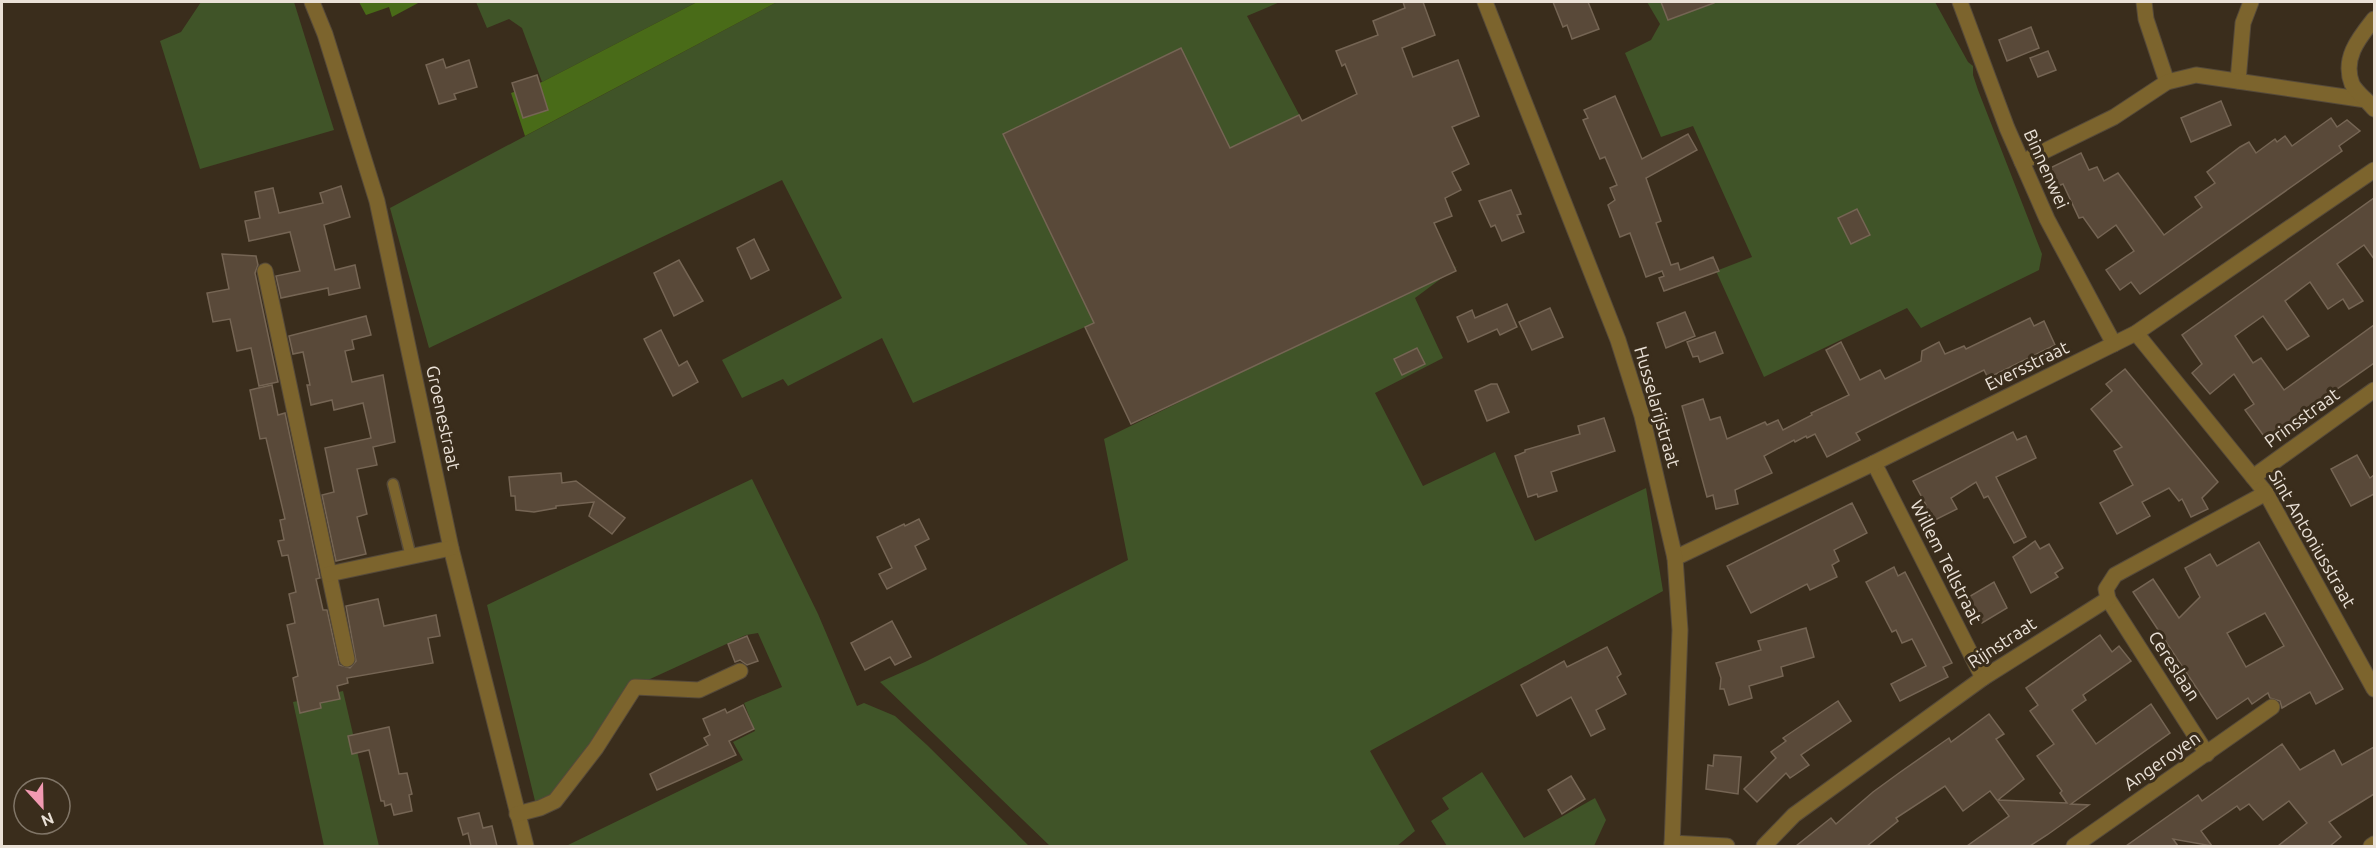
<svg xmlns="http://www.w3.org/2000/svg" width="2376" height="848" viewBox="0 0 2376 848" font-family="Ubuntu,sans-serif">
	<rect width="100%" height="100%" fill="#3a2d1c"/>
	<!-- green -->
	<g fill="#405428">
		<path d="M201,2H294L334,130L200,169L160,41L181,32Z"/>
		<path d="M476,2H697L542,82L522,28L509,19L487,28Z"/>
		<path d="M777,2H1280L1247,16L1301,118L1230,148L1003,134L1094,323L913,403L882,338L788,386L783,379L742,398L722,360L842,298L782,180L429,348L390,208Z"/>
		<path d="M1647,2H1935L1968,62L1973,66V75L1978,90L2042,254L2039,270L1921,328L1907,308L1764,377L1716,271L1752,257L1693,126L1661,137L1625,53L1651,40L1660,24Z"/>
		<path d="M1458,266L1415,298L1443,358L1375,393L1423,486L1495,452L1535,541L1646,488L1663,591L1370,751L1415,831L1397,846H1050L880,682L925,662L1128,560L1104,439Z"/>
		<path d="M752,479L818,614L857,706L864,703L895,716L927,745L1029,846H566L743,760L733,742L755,731L744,703L782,687L758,633L746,635L637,685L566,787L536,805L487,605Z"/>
		<path d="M343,691L379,846H324L293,702Z"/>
		<path d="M1482,772L1524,838L1595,798L1606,820L1594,846H1447L1431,821L1449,809L1442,798Z"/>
	</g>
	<!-- forest -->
	<g fill="#496b18">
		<path d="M359,2H420L392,17L389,7L366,15Z"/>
		<path d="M697,2H777L525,136L511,93L542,82Z"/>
	</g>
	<!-- building -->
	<g fill="#594939" stroke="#756554" stroke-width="1.5" fill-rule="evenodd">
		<path d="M1403,2H1423L1435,35L1402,48L1413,77L1458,60L1479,116L1452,127L1469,164L1452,172L1461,190L1445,198L1452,216L1434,223L1456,271L1131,424L1085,327L1094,323L1003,134L1181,48L1230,148L1299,115L1302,121L1357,94L1345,64L1342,66L1336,51L1378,35L1373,21L1405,8Z"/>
		<path d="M1553,2H1588L1599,29L1572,39L1567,25L1563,27Z"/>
		<path d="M1661,2H1714V3L1668,20Z"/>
		<path d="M2031,27L2039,48L2007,61L1999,40Z"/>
		<path d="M2048,51L2056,70L2038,77L2030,58Z"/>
		<path d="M443,59L446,68L469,60L477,87L454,94L456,99L439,104L426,65Z"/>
		<path d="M537,75L548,110L523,118L512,83Z"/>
		<path d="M1615,96L1642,159L1688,134L1697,150L1646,178L1661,221L1656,223L1671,265L1678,263L1680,270L1713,257L1719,271L1664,291L1659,278L1664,276L1662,271L1646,277L1630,233L1620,237L1608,205L1615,200L1610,188L1617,185L1605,157L1600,159L1583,120L1588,118L1584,110Z"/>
		<path d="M2221,101L2231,125L2191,142L2181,118Z"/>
		<path d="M2331,118L2337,127L2347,120L2360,131L2339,146L2342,151L2140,294L2131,282L2120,290L2106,270L2134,251L2116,225L2098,238L2083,217L2079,218L2063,184L2058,186L2050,168L2081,153L2089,170L2097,167L2104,181L2118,173L2164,235L2202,207L2195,197L2215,183L2207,172L2240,147L2249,142L2256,153L2275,139L2277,142L2285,136L2292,146Z"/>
		<path d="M341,186L350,217L324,225L335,270L355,265L360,288L329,295L328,288L281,298L276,276L300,271L290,232L249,241L245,221L260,218L255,192L273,188L279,213L323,203L320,193Z"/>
		<path d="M1511,190L1521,214L1517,215L1524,232L1502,241L1495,225L1491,227L1479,201Z"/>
		<path d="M2374,198V259L2364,245L2337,264L2363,301L2349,309L2343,299L2328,309L2310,282L2285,301L2309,336L2287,350L2263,316L2235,336L2253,363L2261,358L2284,390L2374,325V363L2266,439L2245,410L2254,404L2234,374L2210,394L2192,373L2202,364L2182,335Z"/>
		<path d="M1857,209L1870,235L1851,244L1838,218Z"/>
		<path d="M754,239L769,270L751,279L737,248Z"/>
		<path d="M222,254L256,256L258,265L255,273L278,382L259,386L251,348L237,351L230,319L213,322L207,293L229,289Z"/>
		<path d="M679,260L703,301L674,316L654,273Z"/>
		<path d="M1507,304L1517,327L1500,335L1497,329L1468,342L1457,317L1472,310L1475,318Z"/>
		<path d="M1550,308L1563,337L1532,350L1519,322Z"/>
		<path d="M1685,312L1695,336L1666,348L1657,323Z"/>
		<path d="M366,316L371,335L352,340L354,349L345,351L352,382L383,375L395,442L373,447L377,465L357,469L367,514L357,517L366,554L336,561L322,495L334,492L325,448L371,438L363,403L334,410L332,400L311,405L307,385H310L303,352L293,354L289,336Z"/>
		<path d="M2030,318L2034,326L2044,321L2055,345L1988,378L1984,370L1904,409L1856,433L1860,440L1827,457L1815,434L1807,438L1806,436L1795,442L1794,440L1764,456L1772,473L1735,490L1738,504L1716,509L1713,495L1707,497L1682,406L1703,399L1710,420L1720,417L1727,439L1765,422L1767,425L1778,420L1783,430L1812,415L1811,413L1849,395L1826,350L1841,342L1860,380L1880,370L1885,379L1921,361L1922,351L1939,342L1945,354L1964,346L1966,349Z"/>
		<path d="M661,330L679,366L687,361L698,382L673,396L644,339Z"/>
		<path d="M1715,332L1723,353L1700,362L1698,356L1693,357L1687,342Z"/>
		<path d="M1417,348L1425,364L1402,375L1394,359Z"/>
		<path d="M2125,369L2218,482L2202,498L2208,509L2191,517L2182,499L2179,501L2169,488L2142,502L2150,516L2117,534L2100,503L2133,485L2114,451L2122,447L2091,409L2112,391L2106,384Z"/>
		<path d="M1491,384H1497L1509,412L1487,421L1475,391Z"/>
		<path d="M272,385L278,415L285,413L320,578L316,579L323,610H327L339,665L350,668L356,661L346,606L378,599L384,626L436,615L440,636L428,638L433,663L347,678L348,683L337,686L340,699L320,703L321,708L300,713L293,678L298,676L287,625L295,623L289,594L296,592L288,555L282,556L278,541L284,540L280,520L285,519L266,438L260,439L250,390Z"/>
		<path d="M1604,418L1615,451L1551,472L1557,491L1538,497L1537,494L1528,497L1515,456L1525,452V450L1580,434L1578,426Z"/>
		<path d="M2013,432L2017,440L2026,436L2036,458L1996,477L2026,537L2014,543L1988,496L1984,498L1976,482L1951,498L1957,509L1925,525L1917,509L1926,505L1913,481Z"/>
		<path d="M2357,455L2370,478L2374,475V494L2351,506L2331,469Z"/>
		<path d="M561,473L562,483L576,481L625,518L612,534L589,516L594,502L556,506V508L534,512L516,510L515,496H511L509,477Z"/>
		<path d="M1852,503L1867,533L1834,550L1839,561L1832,565L1837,577L1810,590L1807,584L1751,613L1727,566Z"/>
		<path d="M919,519L929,539L915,546L926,569L887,589L879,574L892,568L877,537L904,524L905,526Z"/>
		<path d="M2035,541L2040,549L2049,544L2063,568L2055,573L2058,577L2031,593L2013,557Z"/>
		<path d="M2259,542L2343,689L2316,704L2310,692L2282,708L2280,701L2270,698L2268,693L2252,704L2248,698L2217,719L2133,592L2153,579L2179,618L2200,597L2185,568L2210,554L2217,566ZM2265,613L2284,646L2246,667L2227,633Z"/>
		<path d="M1894,567L1898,576L1905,572L1952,663L1943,667L1948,677L1900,701L1891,684L1926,666L1912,639L1902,643L1896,630L1892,632L1866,582Z"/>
		<path d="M1994,582L2007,608L1982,623L1967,598Z"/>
		<path d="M892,621L911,657L895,665L890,657L865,670L851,643Z"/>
		<path d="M1806,628L1814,657L1781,667L1783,676L1749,686L1752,698L1729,705L1724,689H1720L1721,678L1716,663L1761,650L1758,641Z"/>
		<path d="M2100,635L2112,652L2119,646L2131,661L2083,695L2086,700L2072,710L2096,744L2151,704L2170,733L2071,804L2089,805L2047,835L2030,846H1967L2009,816L1990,791L1963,811L1945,786L1896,818L1898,821L1867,846H1796L1831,818L1836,824L1873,792L1899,773L1949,738L1951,742L1989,714L2004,734L1996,739L2024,779L1998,800L2067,803L2060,793L2062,791L2037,756L2054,744L2030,711L2038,705L2026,688Z"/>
		<path d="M747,636L758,661L747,665L740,660L735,662L728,644Z"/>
		<path d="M1607,647L1621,674L1617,677L1626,694L1596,710L1605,729L1591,736L1571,697L1537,716L1521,685L1564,661L1567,667Z"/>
		<path d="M1838,701L1851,721L1801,755L1809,765L1790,778L1786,773L1757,802L1744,789L1776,758L1771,752L1786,741L1783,738Z"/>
		<path d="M743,705L754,729L729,741L736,755L657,790L650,774L708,745L704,738L710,735L703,719L725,709L727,713Z"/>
		<path d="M389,727L399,774L407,773L412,794L409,795L412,811L394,815L391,804L385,806L384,801H381L369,750L352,754L348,736Z"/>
		<path d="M2282,744L2300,770L2334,750L2342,765L2374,747V794L2329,822L2341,837L2330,846H2278L2307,823L2289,801L2263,820L2249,804L2240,810L2237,806L2201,831L2212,846L2173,839L2178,846H2126L2198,795L2202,801Z"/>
		<path d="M1714,755L1741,757L1738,794L1706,789L1708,765L1713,766Z"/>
		<path d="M1571,776L1585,799L1562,814L1548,790Z"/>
		<path d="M479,813L483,828L492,826L497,846H471L468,833L463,835L458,818Z"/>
	</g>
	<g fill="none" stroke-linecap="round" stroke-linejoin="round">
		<!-- service casing -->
		<g stroke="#564a3a" stroke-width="13">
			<path id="service" d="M393,484L411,557"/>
		</g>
		<!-- pedestrian casing -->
		<g stroke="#564a3a" stroke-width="17">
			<g id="pedestrian">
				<path d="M2144,2L2146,19L2167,82"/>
				<path d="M2238,81L2243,23L2251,2"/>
				<path d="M2022,162L2114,117L2167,82L2196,75L2366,100"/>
			</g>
		</g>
		<!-- minor casing -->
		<g stroke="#564a3a" stroke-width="17">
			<g id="minor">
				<path d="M312,2L325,34L377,201L451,548L526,846"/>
				<path d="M1960,2L2007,128L2047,219L2114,344"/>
				<path d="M2374,19C2359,38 2342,58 2352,84C2356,92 2368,101 2374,109"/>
				<path d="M265,271L347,659"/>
				<path d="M2136,333L2266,493L2374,689"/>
				<path d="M1874,463L1983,678"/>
				<path d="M2253,477L2374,390"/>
				<path d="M1675,558L1874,463L2136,333L2374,170"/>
				<path d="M329,574L451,548"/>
				<path d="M2108,599L2207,754"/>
				<path d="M517,814L540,808L555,801L596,748L635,687L699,690L740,671"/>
				<path d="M1672,843L1727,846"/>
				<path d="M1764,846L1794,815L1983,678L2108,599L2106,589L2115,575L2266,493"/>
				<path d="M2074,846L2272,707"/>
				<path d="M2371,846L2374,844"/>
			</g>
		</g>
		<!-- tertiary casing -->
		<g stroke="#564a3a" stroke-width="17">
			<path id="tertiary" d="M1485,2L1618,340L1642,416L1675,558L1680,630L1672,846"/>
		</g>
		<!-- service -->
		<use href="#service" stroke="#7c642d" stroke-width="10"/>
		<!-- pedestrian -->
		<use href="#pedestrian" stroke="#7c642d" stroke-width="15"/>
		<!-- minor -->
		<use href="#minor" stroke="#7c642d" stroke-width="15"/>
		<!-- tertiary -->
		<use href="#tertiary" stroke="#7c642d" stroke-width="15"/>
	</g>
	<g text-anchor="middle" stroke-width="6" stroke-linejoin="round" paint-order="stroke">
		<!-- street labels -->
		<g font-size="18" fill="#eae1d7" stroke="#3a2d1c">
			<text transform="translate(2046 169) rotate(66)" y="6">Binnenwei</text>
			<text transform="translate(2027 366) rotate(-26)" y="6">Eversstraat</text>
			<text transform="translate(1657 407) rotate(74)" y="6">Husselarijstraat</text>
			<text transform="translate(443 418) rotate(78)" y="6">Groenestraat</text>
			<text transform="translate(2302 418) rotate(-36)" y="6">Prinsstraat</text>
			<text transform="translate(2312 539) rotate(60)" y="6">Sint Antoniusstraat</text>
			<text transform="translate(1946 562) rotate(63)" y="6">Willem Tellstraat</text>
			<text transform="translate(2002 643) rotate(-33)" y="6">Rijnstraat</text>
			<text transform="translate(2174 666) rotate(57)" y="6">Cereslaan</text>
			<text transform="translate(2162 761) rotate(-35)" y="6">Angeroyen</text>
		</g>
	</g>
	<!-- border -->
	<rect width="2376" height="848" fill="none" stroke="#eae1d7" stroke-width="6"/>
	<!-- north arrow -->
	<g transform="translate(42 806) rotate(158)"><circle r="28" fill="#3a2d1c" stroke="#807567" stroke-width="1.5"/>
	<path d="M0-4.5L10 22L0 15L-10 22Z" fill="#f19ab2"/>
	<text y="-9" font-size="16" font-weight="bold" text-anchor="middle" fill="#eae1d7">N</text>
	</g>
</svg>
